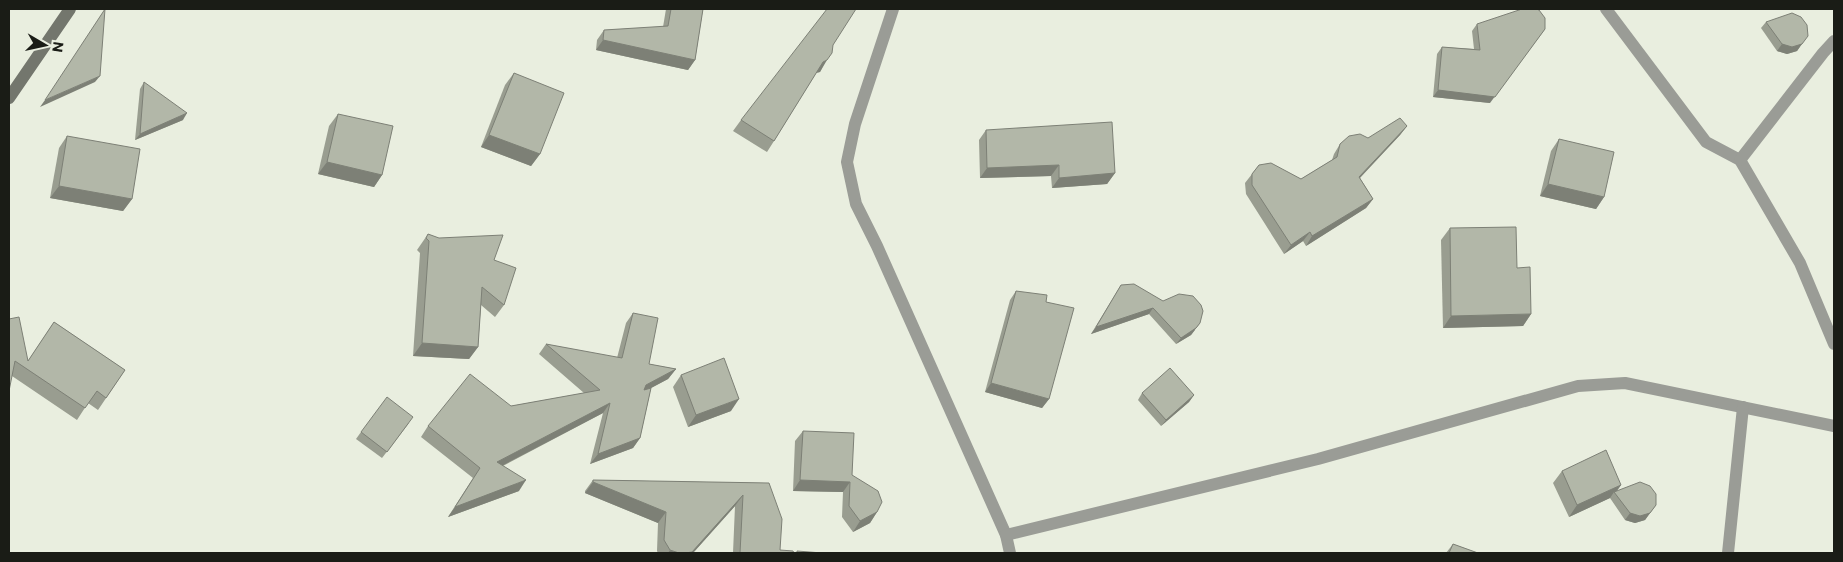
<svg xmlns="http://www.w3.org/2000/svg" width="1843" height="562" viewBox="0 0 1843 562" font-family="Commissioner,sans-serif">
	<rect width="100%" height="100%" fill="#e9eedf"/>
	<g fill="none" stroke-linecap="round" stroke-linejoin="round">
		<!-- street -->
		<g stroke="#9a9c96" stroke-width="12">
			<path d="M893,9L855,124L847,162L856,204L877,246L1006,535L1010,553"/>
			<path d="M1606,9L1706,142L1740,160L1800,263L1834,344"/>
			<path d="M1740,160L1823,53L1834,41"/>
			<path d="M1006,535L1318,459L1578,386L1625,383L1834,426"/>
			<path d="M1728,553L1743,407"/>
		</g>
		<!-- secondary -->
		<path stroke="#73766d" stroke-width="12" d="M9,98L70,9"/>
	</g>
	<!-- wall -->
	<g fill="#999d90">
		<path d="M666,9H703L695,60L688,70L596,50L597,40L604,30L663,27Z"/>
		<path d="M1766,22L1803,42L1797,51L1787,54L1777,51L1761,28Z"/>
		<path d="M1477,24L1490,103L1433,97L1437,54L1442,47L1474,49L1472,31Z"/>
		<path d="M833,45L820,72L816,73L774,141L767,152L733,131L741,120Z"/>
		<path d="M514,73L540,154L531,166L481,147L505,85Z"/>
		<path d="M144,82L183,120L135,140L140,89Z"/>
		<path d="M338,114L382,175L374,187L318,174L329,126Z"/>
		<path d="M1407,126L1400,135L1360,178L1373,199L1366,208L1306,246L1303,241L1284,254L1246,194L1245,183L1259,165L1301,179L1332,160L1334,154L1340,144L1368,138Z"/>
		<path d="M986,130L1115,173L1107,184L1052,188L1051,176L980,178L979,140Z"/>
		<path d="M67,136L132,199L123,211L50,198L59,148Z"/>
		<path d="M1559,139L1604,197L1596,209L1540,196L1551,151Z"/>
		<path d="M1450,228L1517,268L1531,314L1523,326L1443,328L1441,240Z"/>
		<path d="M428,234L494,260L504,305L495,317L481,305L478,347L469,359L413,356L420,253L417,250Z"/>
		<path d="M1121,285L1195,330L1191,335L1176,344L1149,314L1091,334Z"/>
		<path d="M1016,291L1046,302L1049,399L1042,408L985,392L1010,300Z"/>
		<path d="M633,313L649,364L676,369L668,379L651,388L640,438L633,448L590,464L603,413L503,466L519,491L448,517L473,478L421,437L428,426L511,406L584,393L539,354L546,344L617,358L626,323Z"/>
		<path d="M9,319L28,361L54,322L125,370L98,410L88,403L77,420L12,376Z"/>
		<path d="M681,375L731,411L688,427L673,387Z"/>
		<path d="M1142,393L1194,395L1189,402L1161,426L1138,400Z"/>
		<path d="M409,423L382,458L356,439L361,432Z"/>
		<path d="M803,431L852,475L877,512L870,523L853,532L842,517L843,492L793,491L795,441Z"/>
		<path d="M1562,471L1621,485L1617,491L1656,505L1645,520L1635,523L1625,520L1610,498L1569,517L1553,483Z"/>
		<path d="M593,480L769,483L780,550L794,553H733L735,506L693,553H658L657,551L658,523L585,493V491Z"/>
		<path d="M1453,544L1478,553H1446Z"/>
	</g>
	<!-- shaded-wall -->
	<g fill="#7d8076">
		<path d="M1545,29L1490,103L1433,97L1438,90Z"/>
		<path d="M603,40L695,60L688,70L596,50Z"/>
		<path d="M1782,44H1802L1797,51L1787,54L1777,51Z"/>
		<path d="M827,60L820,72L815,73L823,62Z"/>
		<path d="M100,76L95,82L40,107L45,100Z"/>
		<path d="M187,113L183,120L135,140L140,134Z"/>
		<path d="M1407,126L1400,135L1352,186L1359,177Z"/>
		<path d="M489,135L540,154L531,166L481,147Z"/>
		<path d="M327,162L382,175L374,187L318,174Z"/>
		<path d="M1059,165L1051,176L980,178L987,168Z"/>
		<path d="M1115,173L1107,184L1052,188L1059,178Z"/>
		<path d="M1548,184L1604,197L1596,209L1540,196Z"/>
		<path d="M59,186L132,199L123,211L50,198Z"/>
		<path d="M1373,199L1366,208L1306,246L1312,236Z"/>
		<path d="M1310,232L1303,241L1284,254L1291,245Z"/>
		<path d="M1153,308L1149,314L1091,334L1096,327Z"/>
		<path d="M1531,314L1523,326L1443,328L1451,316Z"/>
		<path d="M1200,323L1191,335L1176,344L1181,338Z"/>
		<path d="M422,343L478,347L469,359L413,356Z"/>
		<path d="M676,369L668,379L638,395L646,385Z"/>
		<path d="M991,383L1049,399L1042,408L985,392Z"/>
		<path d="M1194,395L1189,402L1161,426L1166,420Z"/>
		<path d="M739,399L731,411L688,427L696,415Z"/>
		<path d="M610,403L603,413L490,472L497,462Z"/>
		<path d="M640,438L633,448L590,464L598,454Z"/>
		<path d="M526,480L519,491L448,517L455,507Z"/>
		<path d="M800,480L850,482L843,492L793,491Z"/>
		<path d="M593,482L666,512L658,523L585,493Z"/>
		<path d="M1621,485L1615,493L1614,492L1610,498L1569,517L1577,505Z"/>
		<path d="M743,495L735,506L693,553H685Z"/>
		<path d="M877,512L870,523L853,532L860,521Z"/>
		<path d="M1630,513H1650L1645,520L1635,523L1625,520Z"/>
		<path d="M670,550L679,553H668Z"/>
	</g>
	<!-- building -->
	<g fill="#b2b7a8" stroke="#7d8076">
		<path d="M105,9L100,76L45,100Z"/>
		<path d="M671,9H703L695,60L603,40L604,30L668,26Z"/>
		<path d="M827,9H856L833,45L832,53L827,60L823,62L774,141L741,120Z"/>
		<path d="M1522,9H1536L1539,10L1545,18V29L1495,97L1438,90L1442,47L1480,50L1477,24Z"/>
		<path d="M1792,13L1801,17L1807,25L1808,36L1802,44L1792,47L1782,44L1766,22Z"/>
		<path d="M514,73L564,93L540,154L489,135Z"/>
		<path d="M144,82L187,113L140,134Z"/>
		<path d="M338,114L393,126L382,175L327,162Z"/>
		<path d="M1400,118L1407,126L1359,177L1373,199L1312,236L1310,232L1291,245L1252,185V174L1259,165L1271,163L1301,179L1337,157L1340,144L1349,136L1360,134L1368,138Z"/>
		<path d="M1112,122L1115,173L1059,178V165L987,168L986,130Z"/>
		<path d="M67,136L140,149L132,199L59,186Z"/>
		<path d="M1559,139L1614,152L1604,197L1548,184Z"/>
		<path d="M1516,227L1517,268L1530,267L1531,314L1451,316L1450,228Z"/>
		<path d="M428,234L439,238L503,235L494,260L516,268L504,305L482,287L478,347L422,343L429,241L426,238Z"/>
		<path d="M1134,284L1163,301L1179,294L1193,296L1201,305L1203,311L1200,323L1196,328L1181,338L1153,308L1096,327L1121,285Z"/>
		<path d="M1016,291L1047,295L1046,302L1074,308L1049,399L991,383Z"/>
		<path d="M633,313L658,318L649,364L676,369L646,385L644,390L651,388L640,438L598,454L610,403L497,462L526,480L455,507L480,468L428,426L470,374L511,406L600,390L546,344L622,358Z"/>
		<path d="M19,317L28,361L54,322L125,370L106,398L97,391L85,408L15,361L9,391V319Z"/>
		<path d="M724,358L739,399L696,415L681,375Z"/>
		<path d="M1170,368L1194,395L1166,420L1142,393Z"/>
		<path d="M387,397L413,417L387,452L361,432Z"/>
		<path d="M803,431L854,433L852,475L878,491L882,502L877,512L860,521L849,506L850,482L800,480Z"/>
		<path d="M1606,450L1621,485L1577,505L1562,471Z"/>
		<path d="M593,480L769,483L782,519L780,550L793,551L794,553H740L743,495L692,552L685,553H679L670,550L664,540L666,512L593,482Z"/>
		<path d="M1640,482L1650,486L1656,494V505L1650,513L1640,516L1630,513L1614,492Z"/>
		<path d="M1453,544L1478,553H1449Z"/>
		<path d="M797,551L822,553H797Z"/>
	</g>
	<!-- border -->
	<rect width="1843" height="562" fill="none" stroke="#1a1c16" stroke-width="20"/>
	<!-- north arrow -->
	<g transform="translate(45 45) rotate(99)" stroke="#e9eedf" stroke-width="4" paint-order="stroke">
	<path d="M0-4L9 19L0 12L-9 19Z" fill="#1a1c16"/>
	<text y="-8" font-size="14" font-weight="bold" text-anchor="middle" fill="#1a1c16">N</text>
	</g>
</svg>
